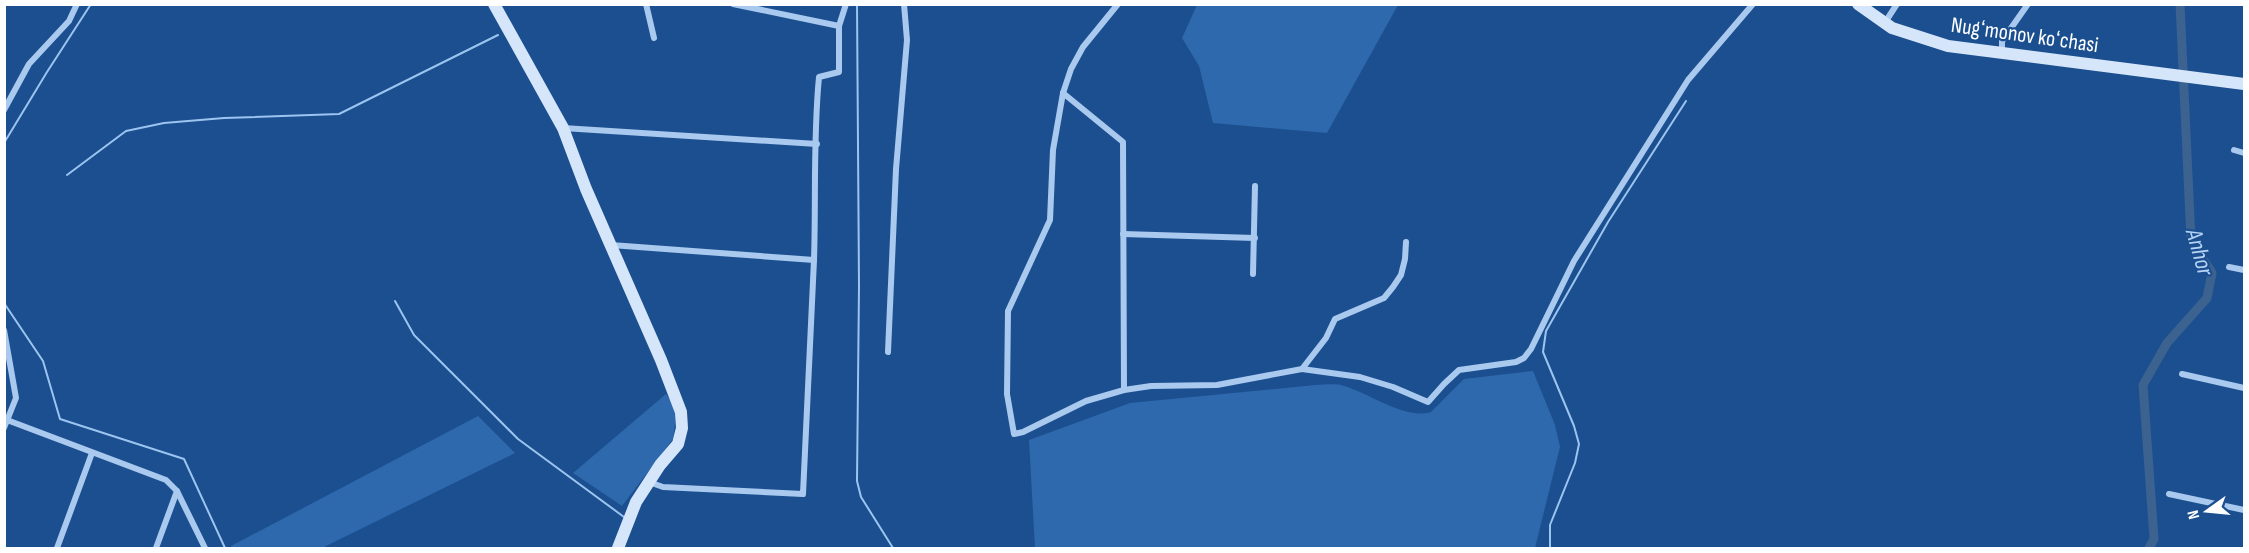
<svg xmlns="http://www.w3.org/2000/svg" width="2249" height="553" viewBox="0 0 2249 553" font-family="'Sofia Sans Condensed',sans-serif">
	<rect width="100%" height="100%" fill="#1b4f8f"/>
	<!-- green -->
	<g fill="#2e69ad">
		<path d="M1197,5V4L1398,5L1327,133L1213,123L1199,66L1182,38Z"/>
		<path d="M1533,371L1555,425L1560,447L1535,548H1035L1029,440L1130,403L1315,385C1324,385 1336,383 1344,386C1369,393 1405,420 1431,412L1464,379Z"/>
		<path d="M666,394L677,409L673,439L622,506L573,473Z"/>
		<path d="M478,416L515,453L322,548H232L231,546Z"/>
	</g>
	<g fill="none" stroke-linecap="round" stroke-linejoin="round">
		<!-- stream -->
		<g stroke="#9cc4f0" stroke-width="2">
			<path d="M857,4L859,286L857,481L861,497L893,548"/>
			<path d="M4,143L47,72L91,4"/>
			<path d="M67,175L126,131L164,123L224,118L339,114L498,35"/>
			<path d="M395,301L414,335L518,439L624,517"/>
			<path d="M4,303L43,361L60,419L184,459L225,548"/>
			<path d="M1550,548V525L1575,463L1579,444L1574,426L1543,352L1546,331L1608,222L1686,101"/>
		</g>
		<!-- canal -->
		<path stroke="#3c6290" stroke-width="9" d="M2149,548L2154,539L2143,385L2167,343L2207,298L2212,273L2191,240L2180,4"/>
		<!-- street -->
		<g stroke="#a9c9ee" stroke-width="6">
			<path d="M646,4L654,38"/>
			<path d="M733,4L839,26"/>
			<path d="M1118,4L1083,47L1071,69L1063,93L1053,150L1050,220L1008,311L1007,394L1014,434L1023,432L1086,401L1124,390L1151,386L1217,385L1302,369L1326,338L1335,319L1384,298L1393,287L1401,275L1405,259L1406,242"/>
			<path d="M1884,24L1897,4"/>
			<path d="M2002,53V41L2028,4"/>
			<path d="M1063,93L1123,142L1124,390"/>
			<path d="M4,110L29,64L69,21L77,4"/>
			<path d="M563,128L817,144"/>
			<path d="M2234,150L2244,153"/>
			<path d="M1123,234L1255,238"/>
			<path d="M611,245L814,260"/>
			<path d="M2229,267L2244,270"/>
			<path d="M1253,274L1255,186"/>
			<path d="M4,330L16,398L4,428"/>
			<path d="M888,352L896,169L907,40L904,4"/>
			<path d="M1302,369L1360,377L1393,387L1428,402L1444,384L1459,370L1516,362L1524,358L1531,349L1574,261L1688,80L1753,4"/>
			<path d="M2182,374L2244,388"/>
			<path d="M7,420L166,480L177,491L205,548"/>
			<path d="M649,482L663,487L803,494C806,416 811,338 814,260C816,199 813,138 819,77L839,72V26L846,4"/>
			<path d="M2169,494L2244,510"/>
			<path d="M57,548L92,453"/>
			<path d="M156,548L177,491"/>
		</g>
		<!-- secondary -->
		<g stroke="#d6e6fa" stroke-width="12">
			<path d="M494,4L563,128L586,189L661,360L681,412L682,428L678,444L660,465L636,502L618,548"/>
			<path d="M1858,4L1892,28L1948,46L2244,84"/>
		</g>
	</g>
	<g text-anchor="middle" stroke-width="4.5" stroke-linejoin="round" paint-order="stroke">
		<!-- street labels -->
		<g font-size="22" fill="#fff" stroke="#1b4f8f">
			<text transform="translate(2025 34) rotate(8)" y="8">Nugʻmonov koʻchasi</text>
		</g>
		<!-- water labels -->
		<g font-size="24" font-style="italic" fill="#b5d3f5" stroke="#1b4f8f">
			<text transform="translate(2200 252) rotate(74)" y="8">Anhor</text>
		</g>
	</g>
	<!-- border -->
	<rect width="2249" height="553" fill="none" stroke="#ffffff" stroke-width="12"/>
	<!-- north arrow -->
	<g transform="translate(2207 511) rotate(255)" stroke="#1b4f8f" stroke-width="4.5" paint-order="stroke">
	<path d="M0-4.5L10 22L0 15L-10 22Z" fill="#ffffff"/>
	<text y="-9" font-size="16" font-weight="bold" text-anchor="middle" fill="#ffffff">N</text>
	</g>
</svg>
